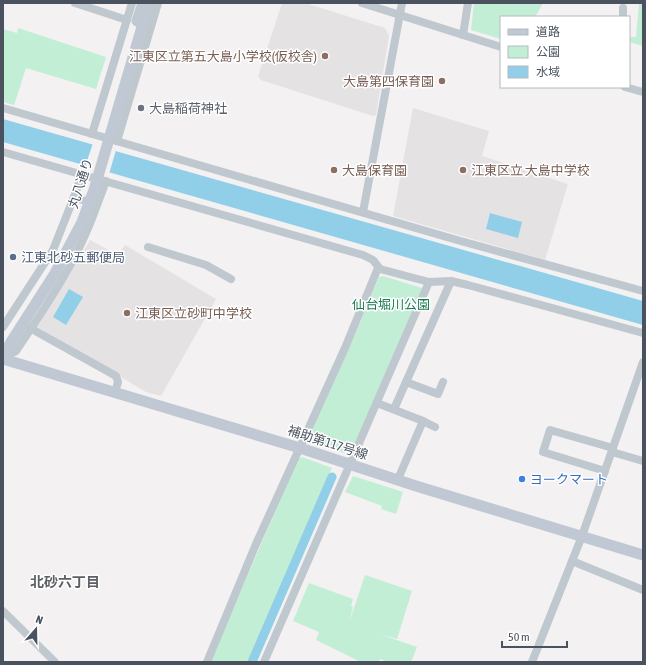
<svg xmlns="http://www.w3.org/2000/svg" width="646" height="665" viewBox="0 0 646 665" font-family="'Asap Condensed','Noto Sans JP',sans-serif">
	<rect width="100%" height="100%" fill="#f3f1f1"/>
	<!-- education -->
	<g fill="#e4e2e3">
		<path d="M282,3H305L385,28L389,36L376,115L373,116L261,80L258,76Z"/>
		<path d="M413,108L489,131L482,156L568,184L545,260L393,216Z"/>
		<path d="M90,240L118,255L125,245L216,299L161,396L146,392L37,327Z"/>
	</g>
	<!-- green -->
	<g fill="#c2eed6">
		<path d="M474,3H543L535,17H501V39L471,30Z"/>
		<path d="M639,3H643V46L629,42V37H636Z"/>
		<path d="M18,28L106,57L96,89L26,68L14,105L3,102V29L17,33Z"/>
		<path d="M383,276L422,288L350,455L310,441L308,438L351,344L379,277Z"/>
		<path d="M302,457L332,468L248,662H210L298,459Z"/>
		<path d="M353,476L403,492L396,514L381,509L382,506L345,492Z"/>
		<path d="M365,575L412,591L397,639L379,634L417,647L411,662H389L380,659L378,662H361L316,640L319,632L293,621L309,583L353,599L351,606L353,607L349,623Z"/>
	</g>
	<!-- water -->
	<g fill="#91cfe9">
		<path d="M3,119L643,301V325L3,142Z"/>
		<path d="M490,213L522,222L518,238L486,229Z"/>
		<path d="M69,289L83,297L66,325L53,317Z"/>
	</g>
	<!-- pier -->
	<path fill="#f3f1f1" d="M93,143L116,150L109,174L85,167Z"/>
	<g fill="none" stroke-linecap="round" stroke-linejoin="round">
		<!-- canal -->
		<path stroke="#91cfe9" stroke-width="9" d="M252,662L332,477"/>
		<!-- street -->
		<g stroke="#bfc7cf" stroke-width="8">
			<path d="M75,3L127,20"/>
			<path d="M362,3L501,47"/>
			<path d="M623,17V8"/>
			<path d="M463,35L468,3"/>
			<path d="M625,87L643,92"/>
			<path d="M3,108L457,240L643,291"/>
			<path d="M92,134L132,3"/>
			<path d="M117,141L158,3"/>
			<path d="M3,152L363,255L373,260L380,269L429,282L451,281L468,285L643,333"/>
			<path d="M74,197L82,174"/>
			<path d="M97,205L106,181"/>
			<path d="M363,212L402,3"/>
			<path d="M148,247L206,265L231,279"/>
			<path d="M3,327L53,250L74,197L97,205C79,258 47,305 16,351L3,358"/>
			<path d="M30,328L116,376L118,382L115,392"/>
			<path d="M406,382L438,394L443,382"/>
			<path d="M377,403L423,421L398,479"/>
			<path d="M394,409L451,281"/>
			<path d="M423,421L435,427"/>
			<path d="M612,452L643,461"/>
			<path d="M605,471L543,452L550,430L613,448"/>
			<path d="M572,561L643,590"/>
			<path d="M3,611L55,662"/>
			<path d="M207,662L256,544L345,348L378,268"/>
			<path d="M264,662L429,282"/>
			<path d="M532,662L582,536L643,362"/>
		</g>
		<!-- secondary -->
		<g stroke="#c0c8d3" stroke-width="11">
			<path d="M137,21L143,3"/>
			<path d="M3,357L11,342"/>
			<path d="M3,359L300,448L416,486L643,555"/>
		</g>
		<!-- secondary-bridge -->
		<path stroke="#c0c8d3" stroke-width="11" d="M11,342L54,275L82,222L94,190L149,3"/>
	</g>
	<!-- markers -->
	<g fill="#8d6e63" stroke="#fff" stroke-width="1.5">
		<circle cx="325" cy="56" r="4"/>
		<circle cx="442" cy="81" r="4"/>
		<circle cx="334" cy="170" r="4"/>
		<circle cx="463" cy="170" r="4"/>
		<circle cx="127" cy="313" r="4"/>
	</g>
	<circle fill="#6b7280" stroke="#fff" stroke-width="1.5" cx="141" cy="108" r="4"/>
	<circle fill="#5c6f8a" stroke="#fff" stroke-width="1.5" cx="13" cy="257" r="4"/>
	<circle fill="#3f7fe0" stroke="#fff" stroke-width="1.5" cx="522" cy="479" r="4"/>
	<g text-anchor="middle" stroke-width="3" stroke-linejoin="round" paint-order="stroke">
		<!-- education labels -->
		<g font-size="13" fill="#785e54" stroke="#fff" text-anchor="start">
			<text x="317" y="61" text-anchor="end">江東区立第五大島小学校(仮校舎)</text>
			<text x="434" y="86" text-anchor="end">大島第四保育園</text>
			<text x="342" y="175">大島保育園</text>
			<text x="471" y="175">江東区立 大島中学校</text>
			<text x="135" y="318">江東区立砂町中学校</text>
		</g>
		<!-- worship labels -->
		<g font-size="13" fill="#5b616d" stroke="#fff" text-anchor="start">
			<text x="149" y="113">大島稲荷神社</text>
		</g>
		<!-- street labels -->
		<g font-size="13" fill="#49525e" stroke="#fff">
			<text transform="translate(80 183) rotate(-72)" y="5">丸八通り</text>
			<text transform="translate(328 442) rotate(18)" y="5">補助第117号線</text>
		</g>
		<!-- service labels -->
		<g font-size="13" fill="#4e5e75" stroke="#fff" text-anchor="start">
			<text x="21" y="262">江東北砂五郵便局</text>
		</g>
		<!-- park labels -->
		<g font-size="13" fill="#1c7d54" stroke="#fff">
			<text x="391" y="309">仙台堀川公園</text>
		</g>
		<!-- shop labels -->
		<g font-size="13" fill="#366cbe" stroke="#fff" text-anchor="start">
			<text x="530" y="484">ヨークマート</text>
		</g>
		<!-- neighbourhood labels -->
		<g font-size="14" font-weight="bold" fill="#5d6065" stroke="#fff">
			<text x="65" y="587">北砂六丁目</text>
		</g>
	</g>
	<!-- border -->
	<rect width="646" height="665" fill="none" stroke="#49525e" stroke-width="8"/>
	<!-- legend -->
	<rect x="500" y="16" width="130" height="72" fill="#ffffff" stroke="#b6babf"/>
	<rect x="508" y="29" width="20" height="6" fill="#c0c8d3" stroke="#b6babf"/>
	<text x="536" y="36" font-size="12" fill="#49525e">道路</text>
	<rect x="508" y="46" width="20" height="12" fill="#c2eed6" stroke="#b6babf"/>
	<text x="536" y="56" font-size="12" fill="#49525e">公園</text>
	<rect x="508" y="66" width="20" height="12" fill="#91cfe9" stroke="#b6babf"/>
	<text x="536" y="76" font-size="12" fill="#49525e">水域</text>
	<!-- north arrow -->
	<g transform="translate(36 629) rotate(20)" stroke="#ffffff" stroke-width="3" paint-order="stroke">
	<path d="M0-3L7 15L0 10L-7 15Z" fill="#49525e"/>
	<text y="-6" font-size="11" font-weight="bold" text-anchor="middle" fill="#49525e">N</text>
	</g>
	<!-- scale -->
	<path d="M502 641v6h65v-6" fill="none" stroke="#49525e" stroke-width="2"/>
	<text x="508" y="641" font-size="12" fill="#49525e" stroke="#ffffff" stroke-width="3" paint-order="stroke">50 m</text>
</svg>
